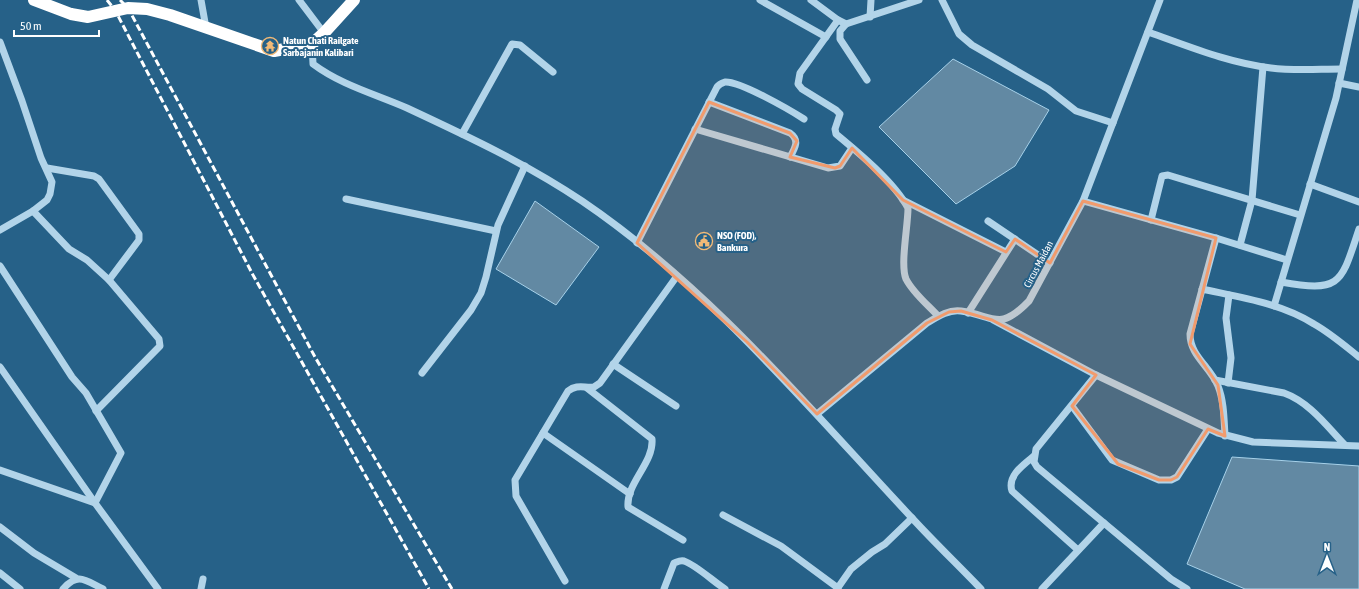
<svg xmlns="http://www.w3.org/2000/svg" width="1359" height="589" viewBox="0 0 1359 589" font-family="'Asap Condensed',sans-serif">
	<rect width="100%" height="100%" fill="#266188"/>
	<!-- water -->
	<g fill="#6289a3" stroke="#a7d1e9">
		<path d="M953,59L1049,110L1015,166L956,204L879,127Z"/>
		<path d="M535,201L599,247L556,305L496,269Z"/>
		<path d="M1232,457L1359,466V589H1245L1187,564Z"/>
	</g>
	<g fill="none" stroke-linecap="round" stroke-linejoin="round">
		<!-- minor -->
		<g stroke="#b2d4e9" stroke-width="7">
			<path d="M201,0L206,28"/>
			<path d="M299,0L324,33"/>
			<path d="M760,0L826,37"/>
			<path d="M811,0L838,20L846,24L919,0"/>
			<path d="M942,0L959,34L972,45L1048,89L1076,111L1113,123"/>
			<path d="M870,17L871,0"/>
			<path d="M838,20L800,73L798,84L802,89L836,110L840,114L835,129L836,134C859,153 894,182 908,208C908,226 900,265 906,279C913,293 928,305 938,316"/>
			<path d="M846,24L840,31V39L867,80"/>
			<path d="M1148,32C1188,46 1228,63 1271,68C1294,71 1318,69 1342,69"/>
			<path d="M0,42L22,101L41,158L52,182L50,194L47,200L33,211L0,230"/>
			<path d="M312,44L313,64C341,85 375,94 407,108C467,136 527,164 582,201C709,287 808,407 912,518C934,542 958,565 981,589"/>
			<path d="M1339,83L1359,87"/>
			<path d="M709,102L790,133C800,140 795,148 790,157"/>
			<path d="M695,129L828,168L840,166L852,148"/>
			<path d="M462,134L512,44L520,45L553,72"/>
			<path d="M47,168L94,176L99,179L139,234V240L109,280"/>
			<path d="M1310,184L1359,202"/>
			<path d="M346,199L496,231"/>
			<path d="M903,200L1006,252"/>
			<path d="M1083,201L1216,238L1287,260"/>
			<path d="M33,211L69,249L87,260L109,280L159,339L160,346L96,411"/>
			<path d="M1151,220L1162,176L1168,175L1300,215"/>
			<path d="M988,221L1050,263"/>
			<path d="M1216,238L1190,334C1190,356 1210,366 1218,386C1224,401 1224,419 1225,436"/>
			<path d="M637,243L717,87C719,84 722,83 725,82C740,81 790,110 804,119"/>
			<path d="M1240,245L1252,200L1263,67"/>
			<path d="M0,266L72,377L86,393L121,453L95,503L0,470"/>
			<path d="M1281,282C1342,293 1341,283 1359,229"/>
			<path d="M1202,289C1239,297 1281,303 1314,324C1330,333 1344,345 1359,357"/>
			<path d="M1274,306L1336,98L1357,0"/>
			<path d="M968,313L1015,239"/>
			<path d="M993,320L1096,375L1218,433L1253,442L1359,446"/>
			<path d="M613,364L676,406"/>
			<path d="M0,367L95,503L158,589"/>
			<path d="M422,373L471,310L481,293L486,277L498,225L525,166"/>
			<path d="M1096,375L1036,449L1034,462L1037,467L1171,579L1187,589"/>
			<path d="M1215,380L1284,393C1309,402 1326,425 1344,444"/>
			<path d="M1228,383L1231,358L1226,318L1229,295"/>
			<path d="M587,388L652,439C654,463 626,483 628,507L683,540"/>
			<path d="M1072,406L1112,460L1159,480H1171L1177,477L1208,429"/>
			<path d="M817,414L927,323C937,317 949,309 961,311C995,316 999,332 1029,301L1083,201L1160,0"/>
			<path d="M543,433L630,494"/>
			<path d="M1034,456C1023,465 1007,476 1012,491L1078,550"/>
			<path d="M723,515L781,546L838,588"/>
			<path d="M0,527L34,553L76,578"/>
			<path d="M0,573L20,589"/>
			<path d="M565,581L516,496L515,480L568,391C577,384 584,388 594,387L600,383L677,276"/>
			<path d="M63,589C78,572 85,580 103,589"/>
			<path d="M201,589L203,579"/>
			<path d="M664,589L674,563C677,562 680,560 684,561C696,565 714,582 725,589"/>
			<path d="M837,589L851,569L872,552L885,544L912,518"/>
			<path d="M1042,589L1104,523"/>
		</g>
		<!-- highway -->
		<path stroke="#fff" stroke-width="12" d="M34,0L71,14L88,17L128,8L147,9L170,15L274,51L312,44L324,33L354,0"/>
		<!-- rail -->
		<g stroke="#fff" stroke-width="3" stroke-dasharray="7 3" stroke-linecap="butt">
			<path d="M107,0L115,10L253,275L429,589"/>
			<path d="M120,0L128,8L315,357L452,589"/>
		</g>
	</g>
	<!-- marked area -->
	<path fill="#f19b6d" fill-opacity="0.2" stroke="#f19b6d" stroke-width="3" stroke-linejoin="round" d="M709,102L790,133L797,141L790,157L835,168L840,166L852,148L903,200L1006,252L1015,239L1050,263L1083,201L1216,238L1190,344L1218,385L1225,436L1208,429L1177,477L1171,480H1159L1118,464L1072,406L1096,375L992,320L961,311L949,312L927,323L817,414L747,342L637,243Z"/>
	<!-- icons -->
	<defs>
		<g id="temple-ring" transform="scale(0.9)"><circle r="9.5" fill="#266188" stroke="#f2ba77" stroke-width="1.5"/><path d="M0-6L5-2H3V0L6.5 2.5H4V6H1.5V3h-3V6H-4V2.5H-6.5L-3 0V-2H-5Z" fill="#f2ba77"/></g>
		<g id="civic-ring" transform="scale(0.9)"><circle r="9.5" fill="#266188" stroke="#f2ba77" stroke-width="1.5"/><path d="M-.6-6.5H3V-4.5H.6V-3L4-1V1h2V6H-6V1h2V-1L-.6-3ZM-1.2 2.5V6h2.4V2.5Z" fill="#f2ba77"/></g>
	</defs>
	<g fill-rule="evenodd">
		<use href="#temple-ring" x="270" y="46"/>
		<use href="#civic-ring" x="704" y="241"/>
	</g>
	<g text-anchor="middle" stroke-width="4" stroke-linejoin="round" paint-order="stroke">
		<!-- poi labels -->
		<g font-size="10" font-weight="bold" fill="#fff" stroke="#266188" text-anchor="start">
			<text x="283" y="44">Natun Chati Railgate<tspan x="283" dy="12">Sarbajanin Kalibari</tspan></text>
			<text x="717" y="239">NSO (FOD),<tspan x="717" dy="12">Bankura</tspan></text>
		</g>
		<!-- street labels -->
		<g font-size="10" fill="#fff" stroke="#266188">
			<text transform="translate(1038 264) rotate(-62)" y="4">Circus Maidan</text>
		</g>
	</g>
	<!-- north arrow -->
	<g transform="translate(1327 557)" stroke="#266188" stroke-width="3" paint-order="stroke">
	<path d="M0-3L7 15L0 10L-7 15Z" fill="#ffffff"/>
	<text y="-6" font-size="11" font-weight="bold" text-anchor="middle" fill="#ffffff">N</text>
	</g>
	<!-- scale -->
	<path d="M14 30v6h85v-6" fill="none" stroke="#ffffff" stroke-width="2"/>
	<text x="20" y="30" font-size="12" fill="#ffffff" stroke="#266188" stroke-width="3" paint-order="stroke">50 m</text>
</svg>
